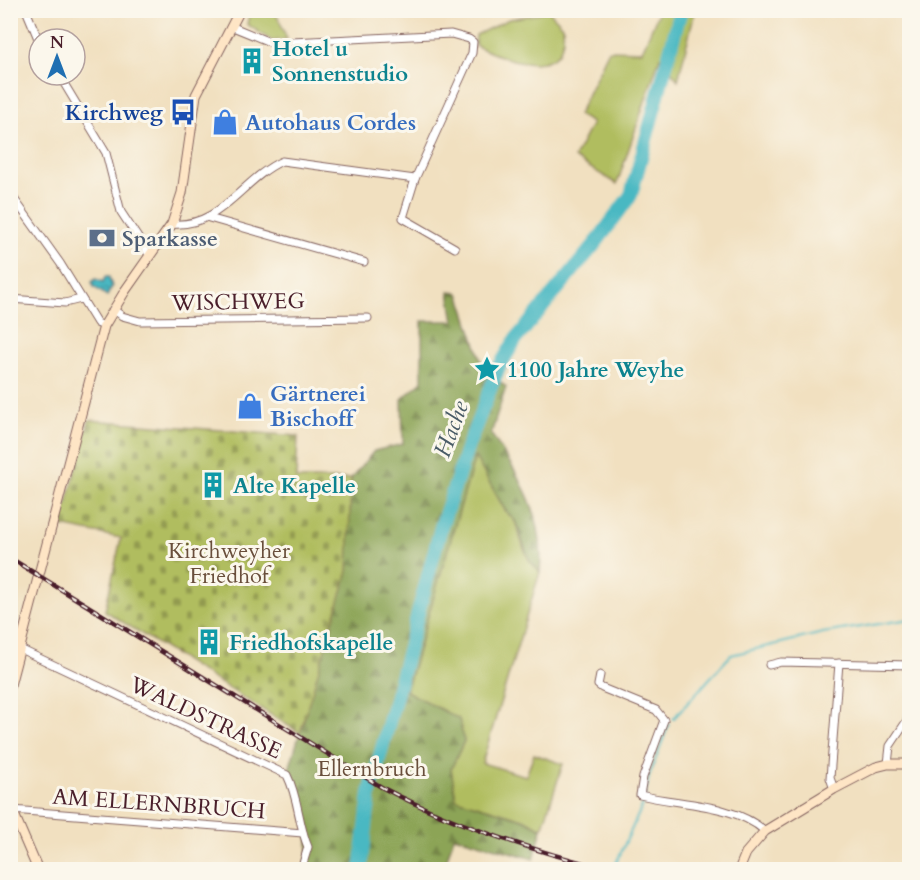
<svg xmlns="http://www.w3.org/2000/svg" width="920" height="880" viewBox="0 0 920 880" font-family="Cardo,serif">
	<defs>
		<pattern id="forest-firs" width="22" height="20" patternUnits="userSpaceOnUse" patternTransform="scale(1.5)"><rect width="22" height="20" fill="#8ca456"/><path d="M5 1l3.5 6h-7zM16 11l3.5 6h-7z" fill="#748547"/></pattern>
		<pattern id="cemetery-stones" width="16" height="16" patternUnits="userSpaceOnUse" patternTransform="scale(1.5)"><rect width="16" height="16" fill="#b0bd5f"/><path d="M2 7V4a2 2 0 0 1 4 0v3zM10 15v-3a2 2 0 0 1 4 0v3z" fill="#91994f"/></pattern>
		<pattern id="water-ripples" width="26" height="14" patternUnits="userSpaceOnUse" patternTransform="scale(1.5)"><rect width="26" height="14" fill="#49b8c2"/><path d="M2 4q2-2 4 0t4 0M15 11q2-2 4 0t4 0" fill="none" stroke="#3f959e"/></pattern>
	</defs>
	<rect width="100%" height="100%" fill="#fbf7ec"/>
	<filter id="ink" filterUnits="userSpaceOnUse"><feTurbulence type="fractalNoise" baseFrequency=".0167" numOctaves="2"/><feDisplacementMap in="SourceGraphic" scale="12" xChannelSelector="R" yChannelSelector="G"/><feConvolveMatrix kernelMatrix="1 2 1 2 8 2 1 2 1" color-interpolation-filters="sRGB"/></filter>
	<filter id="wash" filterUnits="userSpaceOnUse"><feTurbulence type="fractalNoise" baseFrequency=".008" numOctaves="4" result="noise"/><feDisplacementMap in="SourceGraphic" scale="24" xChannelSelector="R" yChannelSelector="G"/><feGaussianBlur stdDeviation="1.35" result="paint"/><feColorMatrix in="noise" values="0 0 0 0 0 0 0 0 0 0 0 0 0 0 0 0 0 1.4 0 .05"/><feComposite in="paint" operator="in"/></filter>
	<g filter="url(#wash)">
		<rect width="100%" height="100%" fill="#f1e0c0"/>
		<!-- green -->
		<g fill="#b0bd5f" stroke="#7d6e45" stroke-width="1.5">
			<path d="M250,11H272L278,17L287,39L272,41L247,24Z"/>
			<path d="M545,11H549L563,26C569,83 506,61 475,45L476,35L509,19L533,15Z"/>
			<path d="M659,11H695L678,80L660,57L617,184L574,158L592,123L578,115L609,50L642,51Z"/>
			<path d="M475,456L505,510L515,521L524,549L540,572L482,763L526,776L534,754L563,764L542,829L523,819L455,799L451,769L464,741L406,691Z"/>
		</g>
		<!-- forest -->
		<path fill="url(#forest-firs)" stroke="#6b6240" stroke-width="1.5" d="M449,292L459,293L484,369L506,387L491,434C521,479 546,516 540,572L529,560L515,521L505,510L475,457L406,691L459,719L464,741L451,769L456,799L523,819L542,829L534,859L454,836L444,869H303C316,840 302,800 288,773L347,572L351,479L374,451L403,444L402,399L422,381V321H454Z"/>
		<!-- cemetery -->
		<path fill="url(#cemetery-stones)" stroke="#7d6e45" stroke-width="1.5" d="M89,420L298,436L296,479H351L348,571L300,733L105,611L121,538L61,526Z"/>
		<!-- water -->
		<path fill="url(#water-ripples)" stroke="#4a6c76" stroke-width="1.5" d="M105,277H109L112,287L107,296L94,287L92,282L96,279L103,282Z"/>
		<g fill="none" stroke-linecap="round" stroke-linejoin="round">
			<!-- stream -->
			<g stroke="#49b8c2" stroke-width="2">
				<path d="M673,719L731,655L823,633L910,619"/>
				<path d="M613,870L644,802L649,776L669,724"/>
			</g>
			<!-- river -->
			<path stroke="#49b8c2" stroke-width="14" d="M361,870L370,793L441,527L469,443L499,367L516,339L595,244L631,195L681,10"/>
		</g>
	</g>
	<g filter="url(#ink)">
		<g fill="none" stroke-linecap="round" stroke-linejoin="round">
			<!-- street casing -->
			<g stroke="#84635f" stroke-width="9">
				<g id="street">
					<path d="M26,10L39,41"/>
					<path d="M233,27L272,43L451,34L469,39L473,42L472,53L415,179L403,218L455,248"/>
					<path d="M59,75L106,153L121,212L150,256"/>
					<path d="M10,193L60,263L97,323L104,326"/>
					<path d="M209,218L364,262"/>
					<path d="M172,224C221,228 242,179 282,161L415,179"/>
					<path d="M10,299L65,303L81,299"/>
					<path d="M113,309L122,316L140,321L368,318"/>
					<path d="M20,649L287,775C299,799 298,824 308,847L301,870"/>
					<path d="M769,665L781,662L910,665"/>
					<path d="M600,675L598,685L602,688L656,710L664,720L643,777L640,795C680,805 733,803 765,831"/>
					<path d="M888,764L890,746L910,716"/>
					<path d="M834,789L830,778L839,663"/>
					<path d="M12,810L303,833"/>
				</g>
			</g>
			<!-- secondary casing -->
			<g stroke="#84635f" stroke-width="11">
				<g id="secondary">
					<path d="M10,685L104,326L125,291L172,224L182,193L196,95L240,10"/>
					<path d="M10,805L38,870"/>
					<path d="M739,870L746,853L765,831L834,789L876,767L888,764H910"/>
				</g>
			</g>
			<!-- street -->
			<use href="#street" stroke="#fff" stroke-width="7"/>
			<!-- secondary -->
			<use href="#secondary" stroke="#fee5c5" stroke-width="9"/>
			<!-- rail casing -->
			<g stroke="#4a1f2b" stroke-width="4.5">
				<path id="rail" d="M10,558L383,788C454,825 533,851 611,870"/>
			</g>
			<!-- rail -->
			<use href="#rail" stroke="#fbf7ec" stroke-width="2" stroke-dasharray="7" stroke-linecap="butt"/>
		</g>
	</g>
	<!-- icons -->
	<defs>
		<g id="building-bare" transform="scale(2.07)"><path d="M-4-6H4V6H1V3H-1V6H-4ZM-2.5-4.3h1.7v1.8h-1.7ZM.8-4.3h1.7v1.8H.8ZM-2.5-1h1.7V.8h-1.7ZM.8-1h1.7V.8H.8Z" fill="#0f9aa8" stroke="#fbf7ec" stroke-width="2.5" paint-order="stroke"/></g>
		<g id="bus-bare" transform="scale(2.07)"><path d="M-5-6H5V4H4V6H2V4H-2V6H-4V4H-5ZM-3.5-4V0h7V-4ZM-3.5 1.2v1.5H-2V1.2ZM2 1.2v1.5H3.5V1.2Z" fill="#1a4fb4" stroke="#fbf7ec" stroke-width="2.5" paint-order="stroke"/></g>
		<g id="shop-bare" transform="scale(2.07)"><path d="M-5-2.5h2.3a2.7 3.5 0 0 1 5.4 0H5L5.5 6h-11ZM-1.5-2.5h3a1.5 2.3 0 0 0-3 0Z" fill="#3f7fe0" stroke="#fbf7ec" stroke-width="2.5" paint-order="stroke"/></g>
		<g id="bank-bare" transform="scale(2.07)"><path d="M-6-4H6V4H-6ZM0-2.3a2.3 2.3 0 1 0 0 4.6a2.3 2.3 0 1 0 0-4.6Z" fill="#5c6f8a" stroke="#fbf7ec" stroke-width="2.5" paint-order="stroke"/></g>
		<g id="sight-bare" transform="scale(2.07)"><path d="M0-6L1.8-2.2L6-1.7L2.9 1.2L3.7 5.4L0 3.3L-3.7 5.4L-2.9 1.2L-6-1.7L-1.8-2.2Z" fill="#0f9aa8" stroke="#fbf7ec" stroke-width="2.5" paint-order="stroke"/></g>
	</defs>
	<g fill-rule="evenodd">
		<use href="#building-bare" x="252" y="61"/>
		<use href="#bus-bare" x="183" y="112"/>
		<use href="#shop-bare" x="225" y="122"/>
		<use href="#bank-bare" x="102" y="238"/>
		<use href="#sight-bare" x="487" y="369"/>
		<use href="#shop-bare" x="250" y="406"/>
		<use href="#building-bare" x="213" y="485"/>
		<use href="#building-bare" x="209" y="642"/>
	</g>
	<g text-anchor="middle" stroke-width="6" stroke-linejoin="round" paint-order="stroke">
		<!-- culture labels -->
		<g font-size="22" font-weight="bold" fill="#0d838f" stroke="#fbf7ec" text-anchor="start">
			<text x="272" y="56">Hotel u<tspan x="272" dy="25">Sonnenstudio</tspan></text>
			<text x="507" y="377">1100 Jahre Weyhe</text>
			<text x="233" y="493">Alte Kapelle</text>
			<text x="229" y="650">Friedhofskapelle</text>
		</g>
		<!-- transit labels -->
		<g font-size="22" font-weight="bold" fill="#164399" stroke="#fbf7ec" text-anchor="end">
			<text x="163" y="120">Kirchweg</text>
		</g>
		<!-- shop labels -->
		<g font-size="22" font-weight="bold" fill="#366cbe" stroke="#fbf7ec" text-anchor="start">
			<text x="245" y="130">Autohaus Cordes</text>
			<text x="270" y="401">Gärtnerei<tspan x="270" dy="25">Bischoff</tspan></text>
		</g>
		<!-- service labels -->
		<g font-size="22" font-weight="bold" fill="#4e5e75" stroke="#fbf7ec" text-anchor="start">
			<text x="122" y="246">Sparkasse</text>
		</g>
		<!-- street labels -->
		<g font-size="22" fill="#4a1f2b" stroke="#fbf7ec">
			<text transform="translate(238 301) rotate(-1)" y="8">WISCHWEG</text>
			<text transform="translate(206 717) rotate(25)" y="8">WALDSTRASSE</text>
			<text transform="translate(159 803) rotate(4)" y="8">AM ELLERNBRUCH</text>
		</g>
		<!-- park labels -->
		<g font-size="22" fill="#694e3b" stroke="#fbf7ec">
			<text x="229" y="558">Kirchweyher<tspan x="229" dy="25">Friedhof</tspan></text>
			<text x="372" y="776">Ellernbruch</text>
		</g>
		<!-- water labels -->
		<g font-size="24" font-style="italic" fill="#4a5c67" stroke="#fbf7ec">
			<text transform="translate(451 429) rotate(-70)" y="8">Hache</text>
		</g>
	</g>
	<!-- margin -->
	<rect width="920" height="880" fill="none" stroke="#fbf7ec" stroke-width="36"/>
	<!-- north arrow -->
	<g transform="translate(57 57)"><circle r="28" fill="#fbf7ec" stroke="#b4a19f" stroke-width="1.5"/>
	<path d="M0-4.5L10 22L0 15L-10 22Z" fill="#1f6fb2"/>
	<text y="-9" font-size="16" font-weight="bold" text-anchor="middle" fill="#4a1f2b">N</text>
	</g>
</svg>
